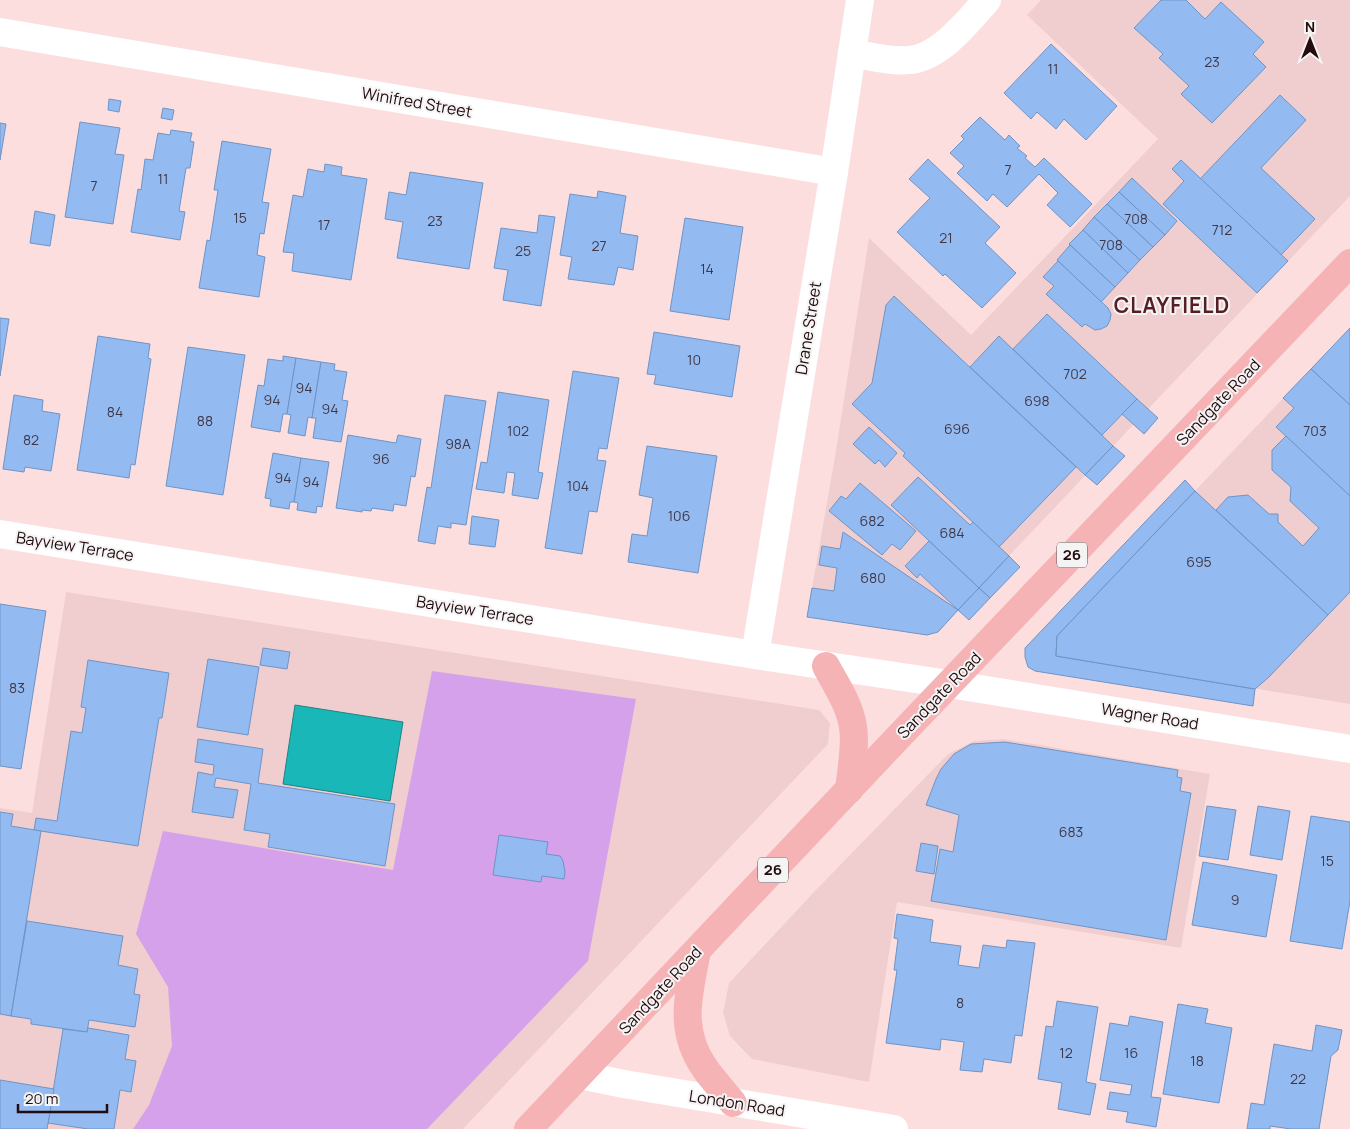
<svg xmlns="http://www.w3.org/2000/svg" width="1350" height="1129" viewBox="0 0 1350 1129" font-family="Manrope,sans-serif">
	<rect width="100%" height="100%" fill="#fddedf"/>
	<!-- built -->
	<g fill="#f0cecf">
		<path d="M1041,0H1350V196L1009,556L938,632L927,635L807,617L836,451L869,238L971,335L1158,139L1027,15Z"/>
		<path d="M1350,328V704L1056,656L1057,636Z"/>
		<path d="M66,592L819,710L830,723L828,744L463,1129H0V808L32,813Z"/>
		<path d="M1004,739L1210,774L1181,948L897,902L869,1082L752,1059L730,1036L723,1013L729,983L815,891L948,754L974,741Z"/>
	</g>
	<!-- green -->
	<path fill="#d5a1ea" d="M432,671L636,699L588,961L427,1129H133L149,1105L172,1046L168,987L136,934L163,831L393,870Z"/>
	<!-- water -->
	<path fill="#1ab7b9" stroke="#1d8386" d="M295,705L403,722L390,801L283,784Z"/>
	<!-- building -->
	<g fill="#94bbf1" stroke="#6e94c6">
		<path d="M1161,0H1186L1205,19L1221,2L1264,42L1253,54L1266,67L1212,123L1181,94L1189,86L1159,58L1163,54L1134,28Z"/>
		<path d="M1051,44L1117,106L1086,140L1064,119L1056,129L1037,112L1031,119L1004,93Z"/>
		<path d="M1280,95L1306,120L1261,168L1315,219L1281,255L1200,179Z"/>
		<path d="M109,99L121,101L119,112L108,110Z"/>
		<path d="M163,108L174,110L172,120L161,118Z"/>
		<path d="M980,117L1005,140L1009,135L1020,146L1017,148L1027,156L1025,158L1035,167L1044,158L1092,204L1070,227L1047,205L1058,193L1039,174L1007,207L993,194L987,201L957,173L964,166L950,153L964,139L961,136Z"/>
		<path d="M80,122L120,128L115,154L124,155L113,224L65,217Z"/>
		<path d="M0,123L6,124L0,160Z"/>
		<path d="M171,130L192,133L190,141L194,142L190,168H186L179,211L185,212L180,240L131,232L138,189L141,190L145,159L153,160L158,133L170,135Z"/>
		<path d="M222,141L271,149L262,202L269,203L264,234L260,233L257,255L265,257L259,297L199,288L207,240L210,241L218,190H214Z"/>
		<path d="M928,159L1000,227L985,243L1016,273L982,308L945,274L943,276L897,232L930,198L909,179Z"/>
		<path d="M1181,160L1288,261L1257,293L1163,204L1184,181L1172,169Z"/>
		<path d="M325,164L342,167L341,175L367,179L351,280L292,271L294,253L283,252L293,195L303,197L308,169L324,172Z"/>
		<path d="M410,172L483,183L469,269L397,258L403,222L385,219L389,192L406,195Z"/>
		<path d="M1132,178L1177,221L1165,235L1119,192Z"/>
		<path d="M598,191L626,196L620,233L638,236L633,270L618,267L614,285L568,279L572,257L560,255L570,194L597,198Z"/>
		<path d="M1119,192L1165,235L1153,247L1107,204Z"/>
		<path d="M1107,204L1153,247L1140,260L1094,217Z"/>
		<path d="M35,211L55,215L50,246L30,243Z"/>
		<path d="M539,215L555,217L541,306L503,300L508,270L494,268L501,228L537,233Z"/>
		<path d="M1094,217L1140,260L1128,273L1083,230Z"/>
		<path d="M685,218L743,227L729,320L670,311Z"/>
		<path d="M1083,230L1128,273L1115,287L1069,244Z"/>
		<path d="M1070,245L1115,287L1101,302L1057,260Z"/>
		<path d="M1058,261L1108,308L1111,314L1110,320L1107,326L1101,329L1095,330L1085,324L1082,327L1046,294L1054,286L1043,277Z"/>
		<path d="M894,296L1076,467L999,547L903,456L905,453L852,404L872,383L886,305Z"/>
		<path d="M1047,314L1137,399L1102,435L1013,349Z"/>
		<path d="M0,318L9,319L0,376Z"/>
		<path d="M1350,328V405L1311,369Z"/>
		<path d="M654,332L740,346L732,397L654,384L656,375L647,374Z"/>
		<path d="M98,336L150,344L148,358L151,359L135,465L131,464L129,478L77,470Z"/>
		<path d="M999,336L1113,446L1085,475L970,367Z"/>
		<path d="M188,347L245,355L223,495L166,486Z"/>
		<path d="M283,356L296,358L287,414H283L280,432L251,427L258,385L264,386L268,359L283,361Z"/>
		<path d="M296,358L321,362L312,418L308,417L305,436L288,433L291,415L287,414Z"/>
		<path d="M321,362L335,364L334,370L347,372L342,400L348,401L341,442L313,438L316,418H312Z"/>
		<path d="M1311,369L1350,405V496L1276,427L1294,408L1283,398Z"/>
		<path d="M573,371L619,378L607,449L599,448L597,460L606,461L597,512L589,511L582,554L545,548Z"/>
		<path d="M498,392L549,400L538,472L543,473L538,499L512,495L515,473L507,472L504,493L476,489L481,462L487,463Z"/>
		<path d="M14,395L43,400L42,411L60,414L51,471L25,467L24,472L3,469Z"/>
		<path d="M445,395L486,401L466,525L451,523V528L438,526L435,544L418,541L427,487L431,488Z"/>
		<path d="M1137,399L1158,418L1144,434L1122,414Z"/>
		<path d="M869,427L897,453L885,467L879,460L875,464L853,444Z"/>
		<path d="M348,435L396,443L398,435L421,439L415,477L411,476L406,506L394,504L393,511L372,508L371,511L362,510V512L336,508Z"/>
		<path d="M1286,436L1350,496V592L1328,615L1216,510L1228,497L1248,495L1269,514H1278V522L1303,546L1319,528L1290,501L1291,487L1272,470V450Z"/>
		<path d="M647,446L717,456L698,573L628,562L632,534L647,536L653,498L639,495Z"/>
		<path d="M1113,446L1125,456L1097,485L1085,475Z"/>
		<path d="M273,453L301,458L294,502H290L289,509L270,506L271,499L265,498Z"/>
		<path d="M301,458L329,462L322,507L317,506L316,513L297,510L298,503L294,502Z"/>
		<path d="M918,477L970,525L973,522L1009,556L979,588L891,505Z"/>
		<path d="M1185,480L1195,491L1057,636L1056,656L1255,689L1253,706L1035,671L1028,667L1025,657V648Z"/>
		<path d="M860,483L916,531L900,550L892,544L882,555L829,511L841,496L846,499Z"/>
		<path d="M1195,491L1328,615L1269,677L1255,689L1056,656L1057,636Z"/>
		<path d="M472,516L499,520L495,547L469,544Z"/>
		<path d="M843,532L958,610L938,632L927,635L807,617L812,588L834,591L837,568L819,565L822,546L840,549Z"/>
		<path d="M929,541L979,588L958,610L920,574L917,578L905,566Z"/>
		<path d="M1009,556L1020,567L990,598L979,588Z"/>
		<path d="M979,588L990,598L969,620L958,610Z"/>
		<path d="M0,604L46,611L21,769L0,766Z"/>
		<path d="M263,648L290,652L287,669L260,665Z"/>
		<path d="M208,659L259,667L248,735L197,727Z"/>
		<path d="M88,660L169,673L162,718H159L138,846L34,830L36,818L57,821L71,731L82,733L86,708L81,707Z"/>
		<path d="M198,739L263,749L258,783L395,804L385,866L268,847L270,834L244,830L251,784L216,778L214,787L238,790L233,818L192,812L198,772L213,775L214,765L195,762Z"/>
		<path d="M1005,742L1178,770L1177,777L1182,778L1180,791L1191,793L1166,940L931,901L940,849L953,852L959,815L926,805L936,779L941,769L954,754L971,744Z"/>
		<path d="M1207,806L1236,810L1228,860L1199,856Z"/>
		<path d="M1258,806L1290,811L1282,860L1250,855Z"/>
		<path d="M0,812L13,814L11,826L41,831L11,1016L0,1014Z"/>
		<path d="M1311,816L1350,822V901L1342,949L1290,941Z"/>
		<path d="M499,835L548,842L546,854L560,856L563,861L565,872L564,879L542,876L541,882L493,875Z"/>
		<path d="M921,843L938,846L934,874L916,871Z"/>
		<path d="M1203,862L1277,875L1266,937L1192,925Z"/>
		<path d="M897,914L933,920L930,942L961,946L958,965L979,968L983,945L1006,948L1007,940L1035,943L1022,1036L1015,1035L1011,1063L984,1059L982,1072L960,1070L964,1042L941,1039L940,1050L886,1043L897,970H894L898,939L894,938Z"/>
		<path d="M27,921L123,936L118,965L138,969L134,994L140,995L135,1027L89,1020L87,1032L31,1024V1019L11,1016Z"/>
		<path d="M1057,1001L1098,1007L1086,1082L1096,1084L1090,1115L1058,1109L1062,1083L1038,1079L1046,1026L1053,1027Z"/>
		<path d="M1178,1004L1208,1009L1205,1023L1232,1028L1219,1103L1163,1094Z"/>
		<path d="M1130,1016L1163,1022L1151,1097L1161,1098L1156,1127L1126,1122L1128,1112L1107,1109L1110,1092L1130,1095L1132,1085L1100,1080L1110,1023L1128,1026Z"/>
		<path d="M1316,1025L1342,1030L1338,1050L1331,1056L1319,1129H1291L1270,1126V1129H1247L1251,1103L1264,1105L1274,1044L1312,1051Z"/>
		<path d="M88,1028L129,1035L125,1059L136,1061L131,1092L120,1090L114,1129H88L48,1123L63,1029L87,1032Z"/>
		<path d="M0,1080L54,1089L47,1129H0Z"/>
	</g>
	<g fill="none" stroke-linecap="round" stroke-linejoin="round">
		<!-- minor -->
		<g stroke="#fff" stroke-width="28">
			<path d="M0,32L834,172"/>
			<path d="M852,53C869,56 892,62 909,60C940,58 968,21 987,0"/>
			<path d="M755,655L834,172L860,0"/>
			<path d="M580,1075L624,1084L894,1129"/>
		</g>
		<!-- tertiary -->
		<path stroke="#fff" stroke-width="28" d="M0,534L755,655L949,684L1350,749"/>
		<!-- trunk -->
		<g stroke="#f6b3b6" stroke-width="28">
			<path d="M826,666C836,685 850,705 853,727C856,746 851,771 849,790"/>
			<path d="M697,951C689,994 677,1030 706,1070C714,1081 724,1092 733,1103"/>
			<path d="M528,1129L887,749L1350,263"/>
		</g>
	</g>
	<g text-anchor="middle" stroke-width="4" stroke-linejoin="round" paint-order="stroke">
		<!-- number labels -->
		<g font-size="14" fill="#403747">
			<text x="1212" y="67">23</text>
			<text x="1053" y="74">11</text>
			<text x="1008" y="175">7</text>
			<text x="163" y="184">11</text>
			<text x="94" y="191">7</text>
			<text x="240" y="223">15</text>
			<text x="1136" y="224">708</text>
			<text x="435" y="226">23</text>
			<text x="324" y="230">17</text>
			<text x="1222" y="235">712</text>
			<text x="946" y="243">21</text>
			<text x="1111" y="250">708</text>
			<text x="599" y="251">27</text>
			<text x="523" y="256">25</text>
			<text x="707" y="274">14</text>
			<text x="694" y="365">10</text>
			<text x="1075" y="379">702</text>
			<text x="304" y="393">94</text>
			<text x="272" y="405">94</text>
			<text x="1037" y="406">698</text>
			<text x="330" y="414">94</text>
			<text x="115" y="417">84</text>
			<text x="205" y="426">88</text>
			<text x="957" y="434">696</text>
			<text x="518" y="436">102</text>
			<text x="1315" y="436">703</text>
			<text x="31" y="445">82</text>
			<text x="458" y="449">98A</text>
			<text x="381" y="464">96</text>
			<text x="283" y="483">94</text>
			<text x="311" y="487">94</text>
			<text x="578" y="491">104</text>
			<text x="679" y="521">106</text>
			<text x="872" y="526">682</text>
			<text x="952" y="538">684</text>
			<text x="1199" y="567">695</text>
			<text x="873" y="583">680</text>
			<text x="17" y="693">83</text>
			<text x="1071" y="837">683</text>
			<text x="1327" y="866">15</text>
			<text x="1235" y="905">9</text>
			<text x="960" y="1008">8</text>
			<text x="1066" y="1058">12</text>
			<text x="1131" y="1058">16</text>
			<text x="1197" y="1066">18</text>
			<text x="1298" y="1084">22</text>
		</g>
		<!-- shield labels -->
		<g fill="#f4f4f4" stroke="#625153" stroke-width="1">
			<rect x="1057" y="542.5" width="30" height="25" rx="4"/>
			<rect x="758" y="857.5" width="30" height="25" rx="4"/>
		</g>
		<g font-size="15" font-weight="bold" fill="#240b0e">
			<text x="1072" y="560">26</text>
			<text x="773" y="875">26</text>
		</g>
		<!-- street labels -->
		<g font-size="16" fill="#240b0e" stroke="#f4f4f4">
			<text transform="translate(417 102) rotate(10)" y="6">Winifred Street</text>
			<text transform="translate(808 328) rotate(-81)" y="6">Drane Street</text>
			<text transform="translate(1218 402) rotate(-46)" y="6">Sandgate Road</text>
			<text transform="translate(75 546) rotate(9)" y="6">Bayview Terrace</text>
			<text transform="translate(475 610) rotate(9)" y="6">Bayview Terrace</text>
			<text transform="translate(939 695) rotate(-46)" y="6">Sandgate Road</text>
			<text transform="translate(1150 716) rotate(9)" y="6">Wagner Road</text>
			<text transform="translate(660 990) rotate(-47)" y="6">Sandgate Road</text>
			<text transform="translate(737 1103) rotate(9)" y="6">London Road</text>
		</g>
		<!-- district labels -->
		<g font-size="21" font-weight="bold" letter-spacing="1" fill="#571d24" stroke="#f4f4f4">
			<text x="1172" y="313">CLAYFIELD</text>
		</g>
	</g>
	<!-- north arrow -->
	<g transform="translate(1310 40)" stroke="#f4f4f4" stroke-width="4" paint-order="stroke">
	<path d="M0-4L9 19L0 12L-9 19Z" fill="#240b0e"/>
	<text y="-8" font-size="14" font-weight="bold" text-anchor="middle" fill="#240b0e">N</text>
	</g>
	<!-- scale -->
	<path d="M18 1104v8h89v-8" fill="none" stroke="#240b0e" stroke-width="2.5"/>
	<text x="25" y="1104" font-size="15" fill="#240b0e" stroke="#f4f4f4" stroke-width="4" paint-order="stroke">20 m</text>
</svg>
